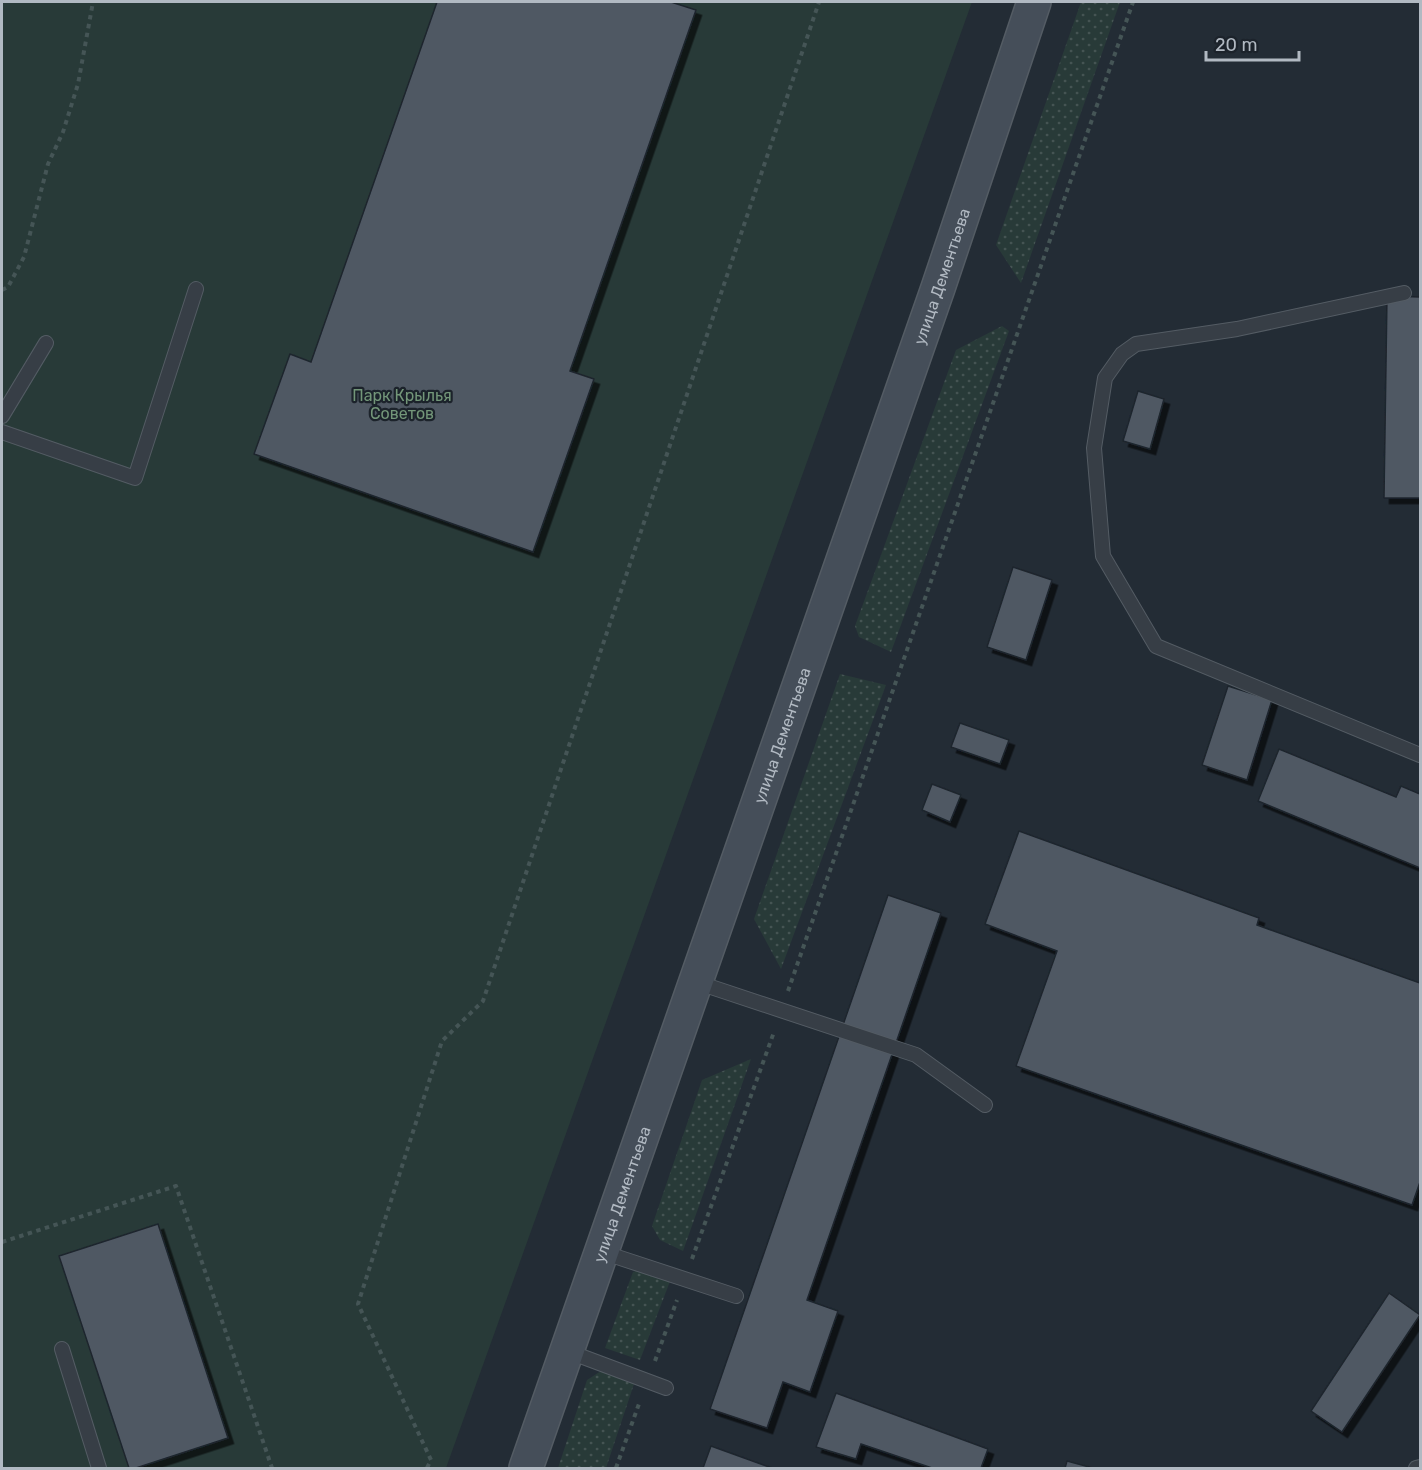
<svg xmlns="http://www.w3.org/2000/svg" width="1422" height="1470" viewBox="0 0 1422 1470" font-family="Rubik,sans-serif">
	<defs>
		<pattern id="grass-dots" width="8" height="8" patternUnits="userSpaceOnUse" patternTransform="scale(1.5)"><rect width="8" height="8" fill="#283a38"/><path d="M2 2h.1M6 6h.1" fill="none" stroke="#455453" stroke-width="1.8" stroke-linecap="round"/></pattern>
		<filter id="shadow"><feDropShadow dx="5.5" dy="5.5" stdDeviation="0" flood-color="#0009"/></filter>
	</defs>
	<rect width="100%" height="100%" fill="#232c35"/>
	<!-- grass -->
	<g fill="url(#grass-dots)">
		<path d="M1081,2H1120L1021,283L996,245Z"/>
		<path d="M1002,326L1009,331L891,652L859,637L855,626L956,350Z"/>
		<path d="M840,674L886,685L781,969L754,919Z"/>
		<path d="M751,1059L683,1251L660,1240L652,1226L702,1080Z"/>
		<path d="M649,1266L672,1276L640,1360L605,1348L633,1272Z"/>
		<path d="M601,1371L635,1381L606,1468H558L587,1380Z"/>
	</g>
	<!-- park -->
	<path fill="#283a38" d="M2,2H972L446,1468H2Z"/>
	<!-- building -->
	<g fill="#4f5864" stroke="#1e252d" stroke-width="1.5" filter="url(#shadow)">
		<path d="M437,2H671L696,10L570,371L594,379L533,552L254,454L290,354L311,362Z"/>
		<path d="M1387,296L1420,297V498H1384Z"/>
		<path d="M1138,391L1164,399L1150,449L1123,441Z"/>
		<path d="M1013,567L1052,580L1026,660L987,647Z"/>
		<path d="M1228,686L1272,700L1247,780L1202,765Z"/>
		<path d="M960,723L1009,740L1000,764L951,747Z"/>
		<path d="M1279,749L1396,797L1401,786L1420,794V868L1258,801Z"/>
		<path d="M932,784L961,795L950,822L922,810Z"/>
		<path d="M1019,831L1259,918L1257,925L1420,983V1182L1412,1205L1016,1066L1057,951L985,924Z"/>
		<path d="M888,895L941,913L807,1300L838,1311L810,1392L783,1382L767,1428L710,1409Z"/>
		<path d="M158,1224L228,1438L136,1468H129L59,1256Z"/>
		<path d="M1389,1293L1420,1315L1342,1432L1311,1411Z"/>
		<path d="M836,1393L988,1449L981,1468H932L861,1444L856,1459L816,1447Z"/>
		<path d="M711,1446L772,1468H703Z"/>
		<path d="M1067,1461L1093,1468H1065Z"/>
	</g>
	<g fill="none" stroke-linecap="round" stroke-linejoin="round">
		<!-- service casing -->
		<g stroke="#545c64" stroke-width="16">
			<g id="service">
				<path d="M1404,293L1237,329L1136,344L1122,354L1105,378L1094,448L1103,556L1156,646L1420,755"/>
				<path d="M2,416L46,343"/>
				<path d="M2,432L135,478L196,289"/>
				<path d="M696,982L916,1055L985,1105"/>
				<path d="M602,1252L736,1296"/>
				<path d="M62,1349L99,1468"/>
				<path d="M567,1351L666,1388"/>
				<path d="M1416,1468L1420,1467"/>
			</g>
		</g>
		<!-- secondary casing -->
		<g stroke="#545c64" stroke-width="36">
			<g id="secondary">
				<path id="s1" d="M526,1468L938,288L1034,2"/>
			</g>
		</g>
		<!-- path -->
		<g stroke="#455556" stroke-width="4" stroke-dasharray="4.5 4.5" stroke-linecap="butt">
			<path d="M2,290L8,287L24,257L48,164L63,132L78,84L93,2"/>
			<path d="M788,991L1133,2"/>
			<path d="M2,1242L176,1186L272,1468"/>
			<path d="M692,1259L774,1032"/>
			<path d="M655,1361L677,1300"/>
			<path d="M427,1468L431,1460L358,1304L442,1041L483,1001L819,2"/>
			<path d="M616,1468L640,1401"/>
		</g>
		<!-- service -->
		<use href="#service" stroke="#373e46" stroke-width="14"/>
		<!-- secondary -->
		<use href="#secondary" stroke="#454e59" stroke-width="33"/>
	</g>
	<g text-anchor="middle" stroke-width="4.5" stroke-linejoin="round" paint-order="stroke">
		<!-- street labels -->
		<g font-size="16" fill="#b1b9c2" stroke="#1c232b">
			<text dy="6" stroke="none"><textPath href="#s1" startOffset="1262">улица Дементьева</textPath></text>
			<text dy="6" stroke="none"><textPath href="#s1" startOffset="776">улица Дементьева</textPath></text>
			<text dy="6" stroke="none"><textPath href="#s1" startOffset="290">улица Дементьева</textPath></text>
		</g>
		<!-- park labels -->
		<g font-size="16" fill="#739679" stroke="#1c232b">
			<text x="402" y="401">Парк Крылья<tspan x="402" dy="18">Советов</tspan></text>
		</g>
	</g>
	<!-- border -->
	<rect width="1422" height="1470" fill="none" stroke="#b1b9c2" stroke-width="6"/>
	<!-- scale -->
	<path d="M1206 51v9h93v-9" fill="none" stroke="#b1b9c2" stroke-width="3"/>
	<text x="1215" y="51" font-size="18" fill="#b1b9c2" stroke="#1c232b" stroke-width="4.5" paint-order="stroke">20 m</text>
</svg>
